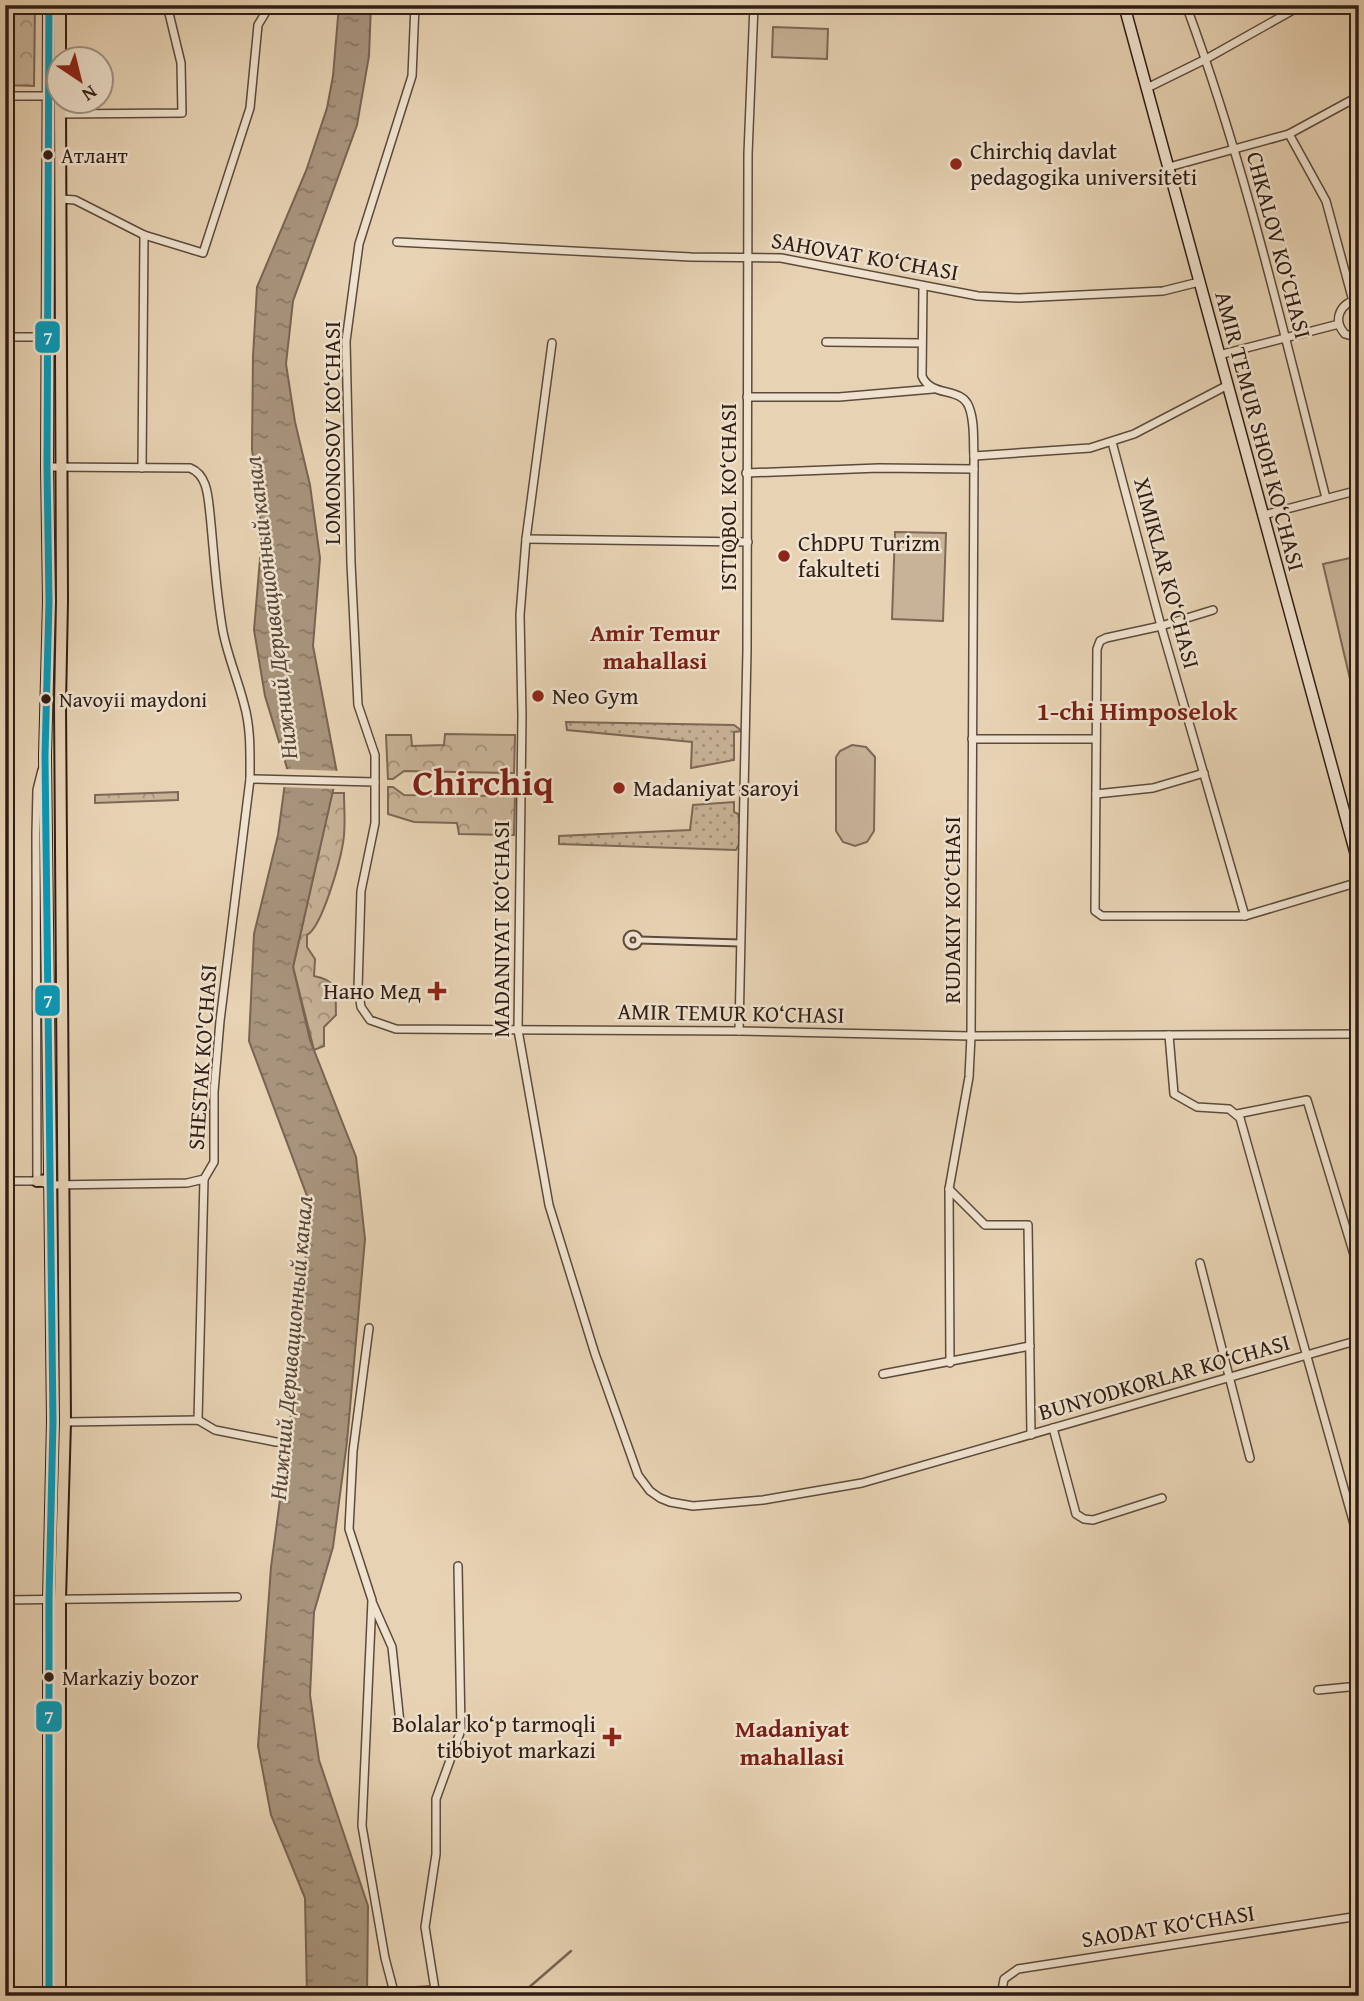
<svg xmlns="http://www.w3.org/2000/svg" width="1364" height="2001" viewBox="0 0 1364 2001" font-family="'Gentium Book Plus',serif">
	<defs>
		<pattern id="green-dots" width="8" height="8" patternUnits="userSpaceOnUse" patternTransform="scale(1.75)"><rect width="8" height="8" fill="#c8b398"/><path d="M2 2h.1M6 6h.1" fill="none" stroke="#a3917b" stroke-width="1.8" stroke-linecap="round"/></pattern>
		<pattern id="forest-crowns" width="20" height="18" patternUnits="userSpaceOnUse" patternTransform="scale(1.75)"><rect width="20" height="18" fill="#c8b398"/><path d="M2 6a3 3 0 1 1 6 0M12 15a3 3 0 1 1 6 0" fill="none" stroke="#a3917b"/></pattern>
		<pattern id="water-ripples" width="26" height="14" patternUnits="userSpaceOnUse" patternTransform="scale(1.75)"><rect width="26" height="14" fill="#a8947d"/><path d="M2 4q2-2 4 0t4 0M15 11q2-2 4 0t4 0" fill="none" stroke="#897865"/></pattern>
	</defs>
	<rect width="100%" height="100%" fill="#e7d2b3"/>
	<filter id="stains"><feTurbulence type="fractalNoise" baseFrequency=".00286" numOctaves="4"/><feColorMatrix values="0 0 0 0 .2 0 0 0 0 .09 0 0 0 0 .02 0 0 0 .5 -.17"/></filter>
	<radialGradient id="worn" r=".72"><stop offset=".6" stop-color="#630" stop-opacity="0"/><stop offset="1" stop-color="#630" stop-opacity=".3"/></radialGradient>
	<!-- green -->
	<g fill="url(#green-dots)" stroke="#7c6856" stroke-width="2">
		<path d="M566,722L734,725L742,731L734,732V760L691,768L692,742L567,730Z"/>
		<path d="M734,802V812L738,814C741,824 742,842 736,850L559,844V836L690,830L693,805Z"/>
	</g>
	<!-- forest -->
	<g fill="url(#forest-crowns)" stroke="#7c6856" stroke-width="2">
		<path d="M5,5H35L34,86L5,85Z"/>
		<path d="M445,734L515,735L514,773L404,771L393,779H388L386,735H411L412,746L444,745Z"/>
		<path d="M388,787H393L404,795L515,796L514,835L459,834L457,823L414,822L388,814Z"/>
		<path d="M178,792V800L95,803V795Z"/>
		<path d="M332,793H344C344,809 346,827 343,843C340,862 322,927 307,935V947L315,959L314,976C340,981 335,992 336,1015L324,1027V1046L314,1050L293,967Z"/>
	</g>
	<!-- pitch -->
	<g fill="#c8b398" stroke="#7c6856" stroke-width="2">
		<path d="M773,27L828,29L827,59L772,57Z"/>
		<path d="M895,532L946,533L943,621L892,619Z"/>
		<path d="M1359,556V695L1354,696L1323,564Z"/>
		<path d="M852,745L866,747L875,757L874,831L867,842L855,846L843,842L836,831V757L840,751Z"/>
	</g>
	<!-- water -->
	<path fill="url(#water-ripples)" stroke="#786453" stroke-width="2" d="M339,5H371L369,56L357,125L293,301L286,364L295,422L310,485L320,558L313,646L337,773L293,967L310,1040L356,1157L365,1239L347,1442L333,1547L314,1612L310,1695L319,1760L368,1906L367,1996H307L305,1898L271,1815L258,1746L271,1567L289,1432L305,1287L307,1196L249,1041L254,934L278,835L287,768L265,696L254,630L262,535L252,449L253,356L257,287L306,171L327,108L333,76Z"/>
	<!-- pier -->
	<path fill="#e7d2b3" d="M283,769L340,771V773L337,789L281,787Z"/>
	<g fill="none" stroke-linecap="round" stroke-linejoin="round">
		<!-- stream -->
		<path stroke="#786453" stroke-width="2.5" d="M523,1996L526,1990L571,1951"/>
		<!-- pedestrian casing -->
		<g stroke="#5d4a3c" stroke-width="9">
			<g id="pedestrian">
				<circle cx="633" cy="940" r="6"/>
				<path d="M639,940L741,943"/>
			</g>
		</g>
		<!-- minor casing -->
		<g stroke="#5d4a3c" stroke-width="10">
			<g id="minor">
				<path d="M1186,5C1245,164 1284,334 1326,498"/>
				<path d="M1147,88L1206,59L1302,5"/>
				<path d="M5,96H60"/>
				<path d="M60,114L182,113L181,63L167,5"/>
				<path d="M1289,134L1326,201L1353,301"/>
				<path d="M1169,167L1289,134L1359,96"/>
				<path d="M61,199L75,200L144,235L203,253L250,108L258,25L270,5"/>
				<path d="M397,242L691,257L781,258L978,296L1019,298L1163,291L1199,282"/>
				<path d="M923,287L922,376C931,398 961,386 969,407C975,422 973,441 974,456L971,1036L969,1077L949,1189L950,1363"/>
				<path d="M1359,300C1340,302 1332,320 1345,334L1359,338"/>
				<path d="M5,337H48"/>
				<path d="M826,342L921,343"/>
				<path d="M552,343L526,539L520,615L522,716L518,1030L549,1205L595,1354L638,1475L650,1491L660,1498L670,1502L693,1506L763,1500L862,1483L1359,1340"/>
				<path d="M1219,355L1339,324"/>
				<path d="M747,397H839L933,389"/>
				<path d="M1112,442L1161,626L1245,916"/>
				<path d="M974,456L1090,448L1134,434L1228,385"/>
				<path d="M47,467L190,468C208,475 208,498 210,514C214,553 216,593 223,632C228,657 238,680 244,704C251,728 250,754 250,779L220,1021L214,1092V1162L204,1179L198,1420"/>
				<path d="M142,468L144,235"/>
				<path d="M746,473L879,468L974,469"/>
				<path d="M1264,515L1359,490"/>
				<path d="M526,539L748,542"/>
				<path d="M1213,610L1161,626L1106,638L1100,641L1097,649L1095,911L1102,916H1245L1359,882"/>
				<path d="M972,739H1096"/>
				<path d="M250,779L375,782V823L361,891L358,988L361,1007L370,1020L396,1029L739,1031L971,1036L1359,1034"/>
				<path d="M375,782V755L358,705L351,563L346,341L359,244L412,76L415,5"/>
				<path d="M1096,794L1153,788L1204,773"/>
				<path d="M739,1031L747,650L748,154L754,5"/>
				<path d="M1169,1035L1174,1094L1197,1107L1229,1109L1240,1118L1359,1542"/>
				<path d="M1237,1114L1307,1100L1359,1271"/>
				<path d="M5,1181H37L51,1185L187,1183L204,1179"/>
				<path d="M37,1181L36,833L37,790L42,770"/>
				<path d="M949,1189L985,1225H1028L1031,1435"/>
				<path d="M1200,1263L1250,1458"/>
				<path d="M369,1328L353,1451L349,1529L372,1600L362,1826L385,1958L394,1992L435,1990"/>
				<path d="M883,1374L1030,1346"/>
				<path d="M65,1422L198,1420L215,1430L276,1442"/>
				<path d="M1053,1428L1076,1514L1084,1519L1093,1520L1162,1498"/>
				<path d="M5,1600L237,1597"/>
				<path d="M373,1604L392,1647L400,1723"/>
				<path d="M1318,1690L1359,1686"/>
				<path d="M436,1996L425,1927L436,1854V1799L461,1730L458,1566"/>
				<path d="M1001,1996L1004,1979L1018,1969L1359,1916"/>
			</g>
		</g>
		<!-- secondary casing -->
		<g stroke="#2f1d15" stroke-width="13">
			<path id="secondary" d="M1124,5L1359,866"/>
		</g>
		<!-- primary casing -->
		<g stroke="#2f1d15" stroke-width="14">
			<g id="primary">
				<path d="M49,5L47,467L49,601L45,756L53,1421L49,1599V1996"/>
				<path d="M60,5V60"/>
				<path d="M37,1181L51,1180"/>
				<path d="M60,1996V1599L65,1422L60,704L62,601L60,102"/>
			</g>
		</g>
		<!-- pedestrian -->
		<use href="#pedestrian" stroke="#efe2ce" stroke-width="5"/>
		<!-- minor -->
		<use href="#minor" stroke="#efe2ce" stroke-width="7"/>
		<!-- secondary -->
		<use href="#secondary" stroke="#efe2ce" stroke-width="10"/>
		<!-- primary -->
		<use href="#primary" stroke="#e7d2b3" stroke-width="10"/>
		<!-- bus-1 casing -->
		<g stroke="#efe2ce" stroke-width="12">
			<path id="bus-1" d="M49,5L47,467L49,601L45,756L53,1421L49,1599V1996"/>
		</g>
		<!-- bus-1 -->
		<use href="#bus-1" stroke="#059bbc" stroke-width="7"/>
	</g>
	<!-- markers -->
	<g fill="#2f1d15" stroke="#efe2ce" stroke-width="2.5">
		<circle cx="48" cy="155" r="6"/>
		<circle cx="46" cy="699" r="6"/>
		<circle cx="49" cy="1677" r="6"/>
	</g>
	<g fill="#8f2418" stroke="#efe2ce" stroke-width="2.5">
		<circle cx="956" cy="164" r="7"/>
		<circle cx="784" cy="556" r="7"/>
		<circle cx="538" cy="696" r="7"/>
		<circle cx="619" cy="788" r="7"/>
		<path d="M433.5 980.5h7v7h7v7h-7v7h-7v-7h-7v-7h7z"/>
		<path d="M608.5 1726.5h7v7h7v7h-7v7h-7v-7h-7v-7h7z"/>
	</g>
	<g text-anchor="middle" stroke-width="5" stroke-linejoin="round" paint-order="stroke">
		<!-- bus labels -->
		<g font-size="21" fill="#2f1d15" stroke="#efe2ce" text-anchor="start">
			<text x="61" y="163">Атлант</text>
			<text x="59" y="707">Navoyii maydoni</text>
			<text x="62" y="1685">Markaziy bozor</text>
		</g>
		<!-- poi labels -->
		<g font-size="23" fill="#2f1d15" stroke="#efe2ce" text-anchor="start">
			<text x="970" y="159">Chirchiq davlat<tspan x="970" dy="26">pedagogika universiteti</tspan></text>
			<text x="798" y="551">ChDPU Turizm<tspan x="798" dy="26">fakulteti</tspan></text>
			<text x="552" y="704">Neo Gym</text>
			<text x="633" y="796">Madaniyat saroyi</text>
			<text x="421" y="999" text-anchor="end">Нано Мед</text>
			<text x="596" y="1732" text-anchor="end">Bolalar ko‘p tarmoqli<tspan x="596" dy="26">tibbiyot markazi</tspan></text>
		</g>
		<!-- street labels -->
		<g font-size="23" fill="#2f1d15" stroke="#efe2ce">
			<text transform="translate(1279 245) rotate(75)" y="8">CHKALOV KO‘CHASI</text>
			<text transform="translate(865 256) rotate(10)" y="8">SAHOVAT KO‘CHASI</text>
			<text transform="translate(1260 431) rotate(75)" y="8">AMIR TEMUR SHOH KO‘CHASI</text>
			<text transform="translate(332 433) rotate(-90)" y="8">LOMONOSOV KO‘CHASI</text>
			<text transform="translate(728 497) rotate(-90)" y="8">ISTIQBOL KO‘CHASI</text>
			<text transform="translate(1167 573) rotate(75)" y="8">XIMIKLAR KO‘CHASI</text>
			<text transform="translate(952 910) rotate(-90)" y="8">RUDAKIY KO‘CHASI</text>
			<text transform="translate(501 929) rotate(-90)" y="8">MADANIYAT KO‘CHASI</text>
			<text transform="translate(731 1013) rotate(1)" y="8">AMIR TEMUR KO‘CHASI</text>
			<text transform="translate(202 1057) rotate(-86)" y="8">SHESTAK KO'CHASI</text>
			<text transform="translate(1164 1377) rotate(-16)" y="8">BUNYODKORLAR KO‘CHASI</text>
			<text transform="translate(1168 1926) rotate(-9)" y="8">SAODAT KO‘CHASI</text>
		</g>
		<!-- water labels -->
		<g font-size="24" font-style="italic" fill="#594739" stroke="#efe2ce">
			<text transform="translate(271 608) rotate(-97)" y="8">Нижний Деривационный канал</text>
			<text transform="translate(291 1348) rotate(-85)" y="8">Нижний Деривационный канал</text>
		</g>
		<!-- neighbourhood labels -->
		<g font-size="24" font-weight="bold" fill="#7a1f14" stroke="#efe2ce">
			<text x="655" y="641">Amir Temur<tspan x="655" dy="28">mahallasi</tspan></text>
			<text x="792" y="1737">Madaniyat<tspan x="792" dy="28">mahallasi</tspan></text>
		</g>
		<!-- quarter labels -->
		<g font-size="26" font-weight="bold" fill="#7a1f14" stroke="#efe2ce">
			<text x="1137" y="720">1-chi Himposelok</text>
		</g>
		<!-- town labels -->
		<g font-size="37" font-weight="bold" fill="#7a1f14" stroke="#efe2ce">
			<text x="483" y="795">Chirchiq</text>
		</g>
	</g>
	<g stroke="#efe2ce" stroke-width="2.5">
		<rect x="34" y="320" width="27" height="34" rx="7" fill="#059bbc"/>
		<rect x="34" y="984" width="27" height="33" rx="7" fill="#059bbc"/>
		<rect x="35" y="1700" width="28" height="33" rx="7" fill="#059bbc"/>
	</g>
	<g font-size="19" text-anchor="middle" font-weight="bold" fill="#fff">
		<text x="48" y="344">7</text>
		<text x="48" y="1007">7</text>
		<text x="49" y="1723">7</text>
	</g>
	<!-- margin -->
	<rect width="1364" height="2001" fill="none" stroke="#e7d2b3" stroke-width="28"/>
	<rect x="7" y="7" width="1350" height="1987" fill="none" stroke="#2f1d15" stroke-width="3.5"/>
	<rect x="14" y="14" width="1336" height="1973" fill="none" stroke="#2f1d15" stroke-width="2"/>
	<!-- north arrow -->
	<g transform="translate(80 80) rotate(145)"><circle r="33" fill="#efe2ce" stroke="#a29384" stroke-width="2"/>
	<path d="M0-5L12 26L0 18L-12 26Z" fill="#8f2418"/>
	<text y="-10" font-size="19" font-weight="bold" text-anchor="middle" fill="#2f1d15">N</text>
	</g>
	<rect width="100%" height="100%" filter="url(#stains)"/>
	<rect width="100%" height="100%" fill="url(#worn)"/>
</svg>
